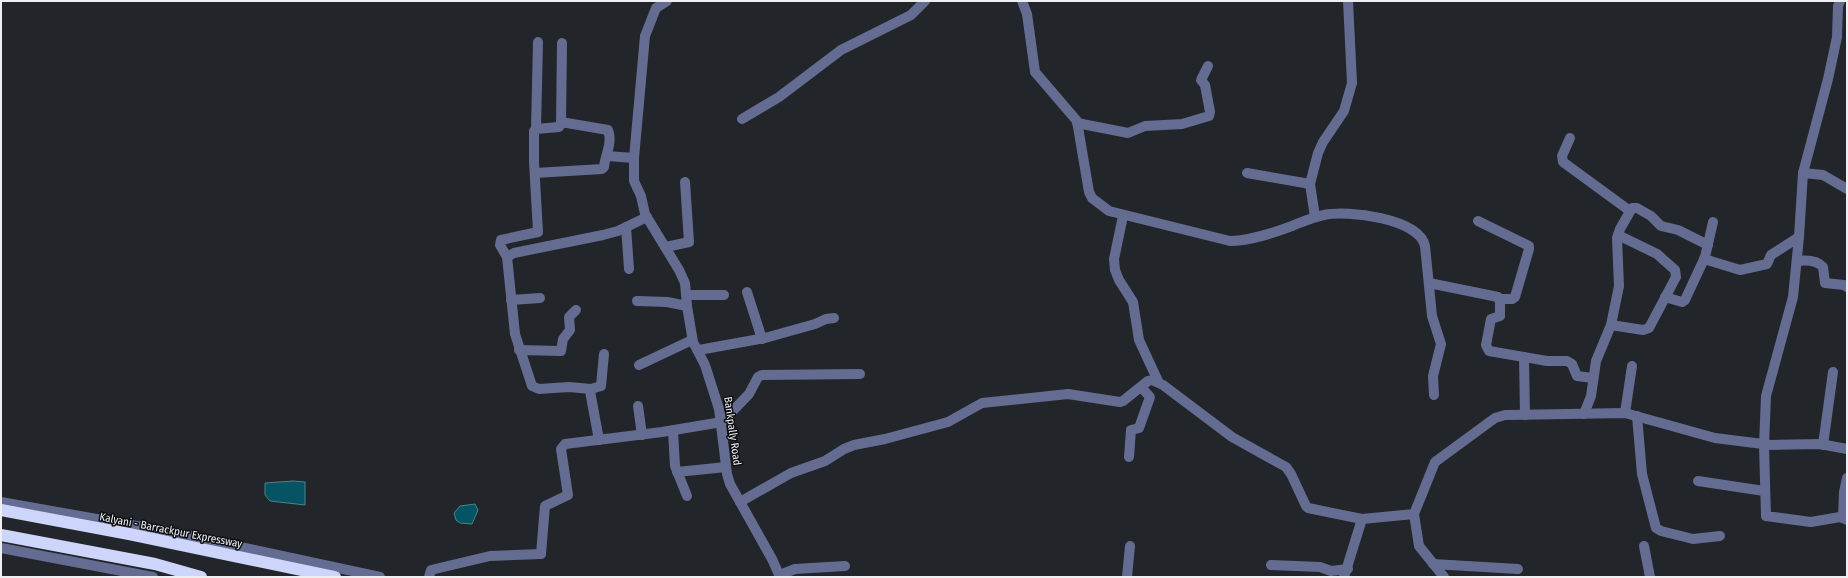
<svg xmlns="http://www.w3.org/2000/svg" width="1848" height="578" viewBox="0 0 1848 578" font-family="'Fira Sans Condensed',sans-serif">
	<rect width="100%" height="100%" fill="#22252a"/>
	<!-- water -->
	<g fill="#065363" stroke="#4b828e">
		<path d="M293,481L305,482V505L270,501L265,495V483Z"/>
		<path d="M475,504L478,510L472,524L460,523L456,520L454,513L460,506Z"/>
	</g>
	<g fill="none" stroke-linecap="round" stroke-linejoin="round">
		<!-- minor -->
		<g stroke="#656c91" stroke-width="10">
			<path d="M667,1L656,8L645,36L634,158V181L641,196L645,214L679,270L685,283L687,306L693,342L705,365L719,409L727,474L730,484L772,559L780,577"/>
			<path d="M1022,1L1027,14L1035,72L1077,121L1089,192L1092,198L1109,211L1230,241C1250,241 1273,233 1292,226C1302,222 1313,217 1324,215C1347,210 1419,218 1425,246L1432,316L1441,344L1433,376L1434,395"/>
			<path d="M1840,1L1838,6L1837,37L1828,79L1803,173L1799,237L1793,297L1766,396L1764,445L1766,516L1811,522L1840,517L1847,520"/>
			<path d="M742,119L779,97L841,50L911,15L925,1"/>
			<path d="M1077,123L1128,133L1145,126L1182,124L1209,116L1210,112L1205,85L1201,80L1208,66"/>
			<path d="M536,129L538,42"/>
			<path d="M1570,138L1562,156L1563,162L1630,211"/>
			<path d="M607,156L634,158"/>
			<path d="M535,173L602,169L604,167C605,155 613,143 608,130L561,122"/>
			<path d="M1247,173L1310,184"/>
			<path d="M1803,173L1823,175L1847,189"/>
			<path d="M1123,216L1114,259L1115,270L1119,280L1133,302L1139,340L1158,381"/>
			<path d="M1315,217L1310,184L1318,153L1323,142L1344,111L1352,83L1348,1"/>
			<path d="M1478,221L1529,246V249L1515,297L1512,299H1499"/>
			<path d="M626,227L629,269"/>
			<path d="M666,247L689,242L685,182"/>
			<path d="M507,257L500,245L501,240L538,232L534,162V131L536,129L559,127L561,124L562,43"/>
			<path d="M1704,259L1740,270L1767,264L1771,255L1799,237"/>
			<path d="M1797,261C1805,260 1817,260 1823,267L1825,283L1844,285L1847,287"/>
			<path d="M1429,283L1498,297L1500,302V316L1491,319L1486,345L1489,351L1547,361H1567L1572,364L1577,376L1593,378"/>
			<path d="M747,292L762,339"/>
			<path d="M687,295H724"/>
			<path d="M1665,297L1682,302L1685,300L1705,257L1713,222"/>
			<path d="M511,300L540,298"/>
			<path d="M637,301L667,302L687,306"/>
			<path d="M1611,325L1643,330L1649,328L1676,277L1675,270L1657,254L1618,235"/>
			<path d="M519,350L561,351L563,339L570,330L569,317L576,310"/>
			<path d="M699,350L765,338L815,324L826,319L834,318"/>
			<path d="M1524,357L1525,415"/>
			<path d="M639,365L692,340"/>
			<path d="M591,389L569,387L539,389L532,386L515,334L507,257L514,253L603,235L618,231L647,217"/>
			<path d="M638,406L642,435"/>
			<path d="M1625,413L1632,366"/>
			<path d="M1584,414L1591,396L1596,361L1611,325L1619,286L1617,238L1620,229L1632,208H1637L1651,216L1661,226L1678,230L1708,245"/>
			<path d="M1637,416L1642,474L1656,528L1661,531L1693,539L1720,536"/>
			<path d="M673,431L675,466L687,496"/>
			<path d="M599,440L590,391L591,389L601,386L604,354"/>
			<path d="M1823,445L1833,372"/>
			<path d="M1129,457L1131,430L1139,428L1150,397L1141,387"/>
			<path d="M677,472L726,467"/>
			<path d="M1698,481L1764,491"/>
			<path d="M1,502L176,533L380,577"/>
			<path d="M740,502L791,473L825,461L844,449L854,445L885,439L948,422L982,403L1068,394L1120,402L1123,401L1148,381L1152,380L1163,385L1232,437L1286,467L1291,474L1306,506L1308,508L1362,519L1414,514L1435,462L1495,418L1505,415L1625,413L1715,438L1771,445L1820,444L1847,449"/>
			<path d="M1414,514L1419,546L1444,577"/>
			<path d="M1843,517L1844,492L1847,478"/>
			<path d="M1644,546L1650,577"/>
			<path d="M1,548L153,577"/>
			<path d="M1433,564L1518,569"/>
			<path d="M1271,565L1320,567L1331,571L1348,569"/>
			<path d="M780,575L795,569L845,566"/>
			<path d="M429,577L431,570L490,556L541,554L545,506L568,495L561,449L565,444L662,432L722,422L749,394L758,377L762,375L860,374"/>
			<path d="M1127,577L1130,546"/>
			<path d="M1344,577L1362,519"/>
		</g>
		<!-- highway -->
		<g stroke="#cdd5fa" stroke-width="12">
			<path d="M1,510L129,534L335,577"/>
			<path d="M1,535L155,564L201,577"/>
		</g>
	</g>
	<g text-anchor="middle" stroke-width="3" stroke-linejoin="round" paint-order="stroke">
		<!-- street labels -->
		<g font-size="11" fill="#edeff3" stroke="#0d0e10">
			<text transform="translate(733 431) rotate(82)" y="4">Bankpally Road</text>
			<text transform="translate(171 530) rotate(11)" y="4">Kalyani - Barrackpur Expressway</text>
		</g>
	</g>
	<!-- border -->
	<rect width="1848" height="578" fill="none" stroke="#edeff3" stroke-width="4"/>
</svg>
